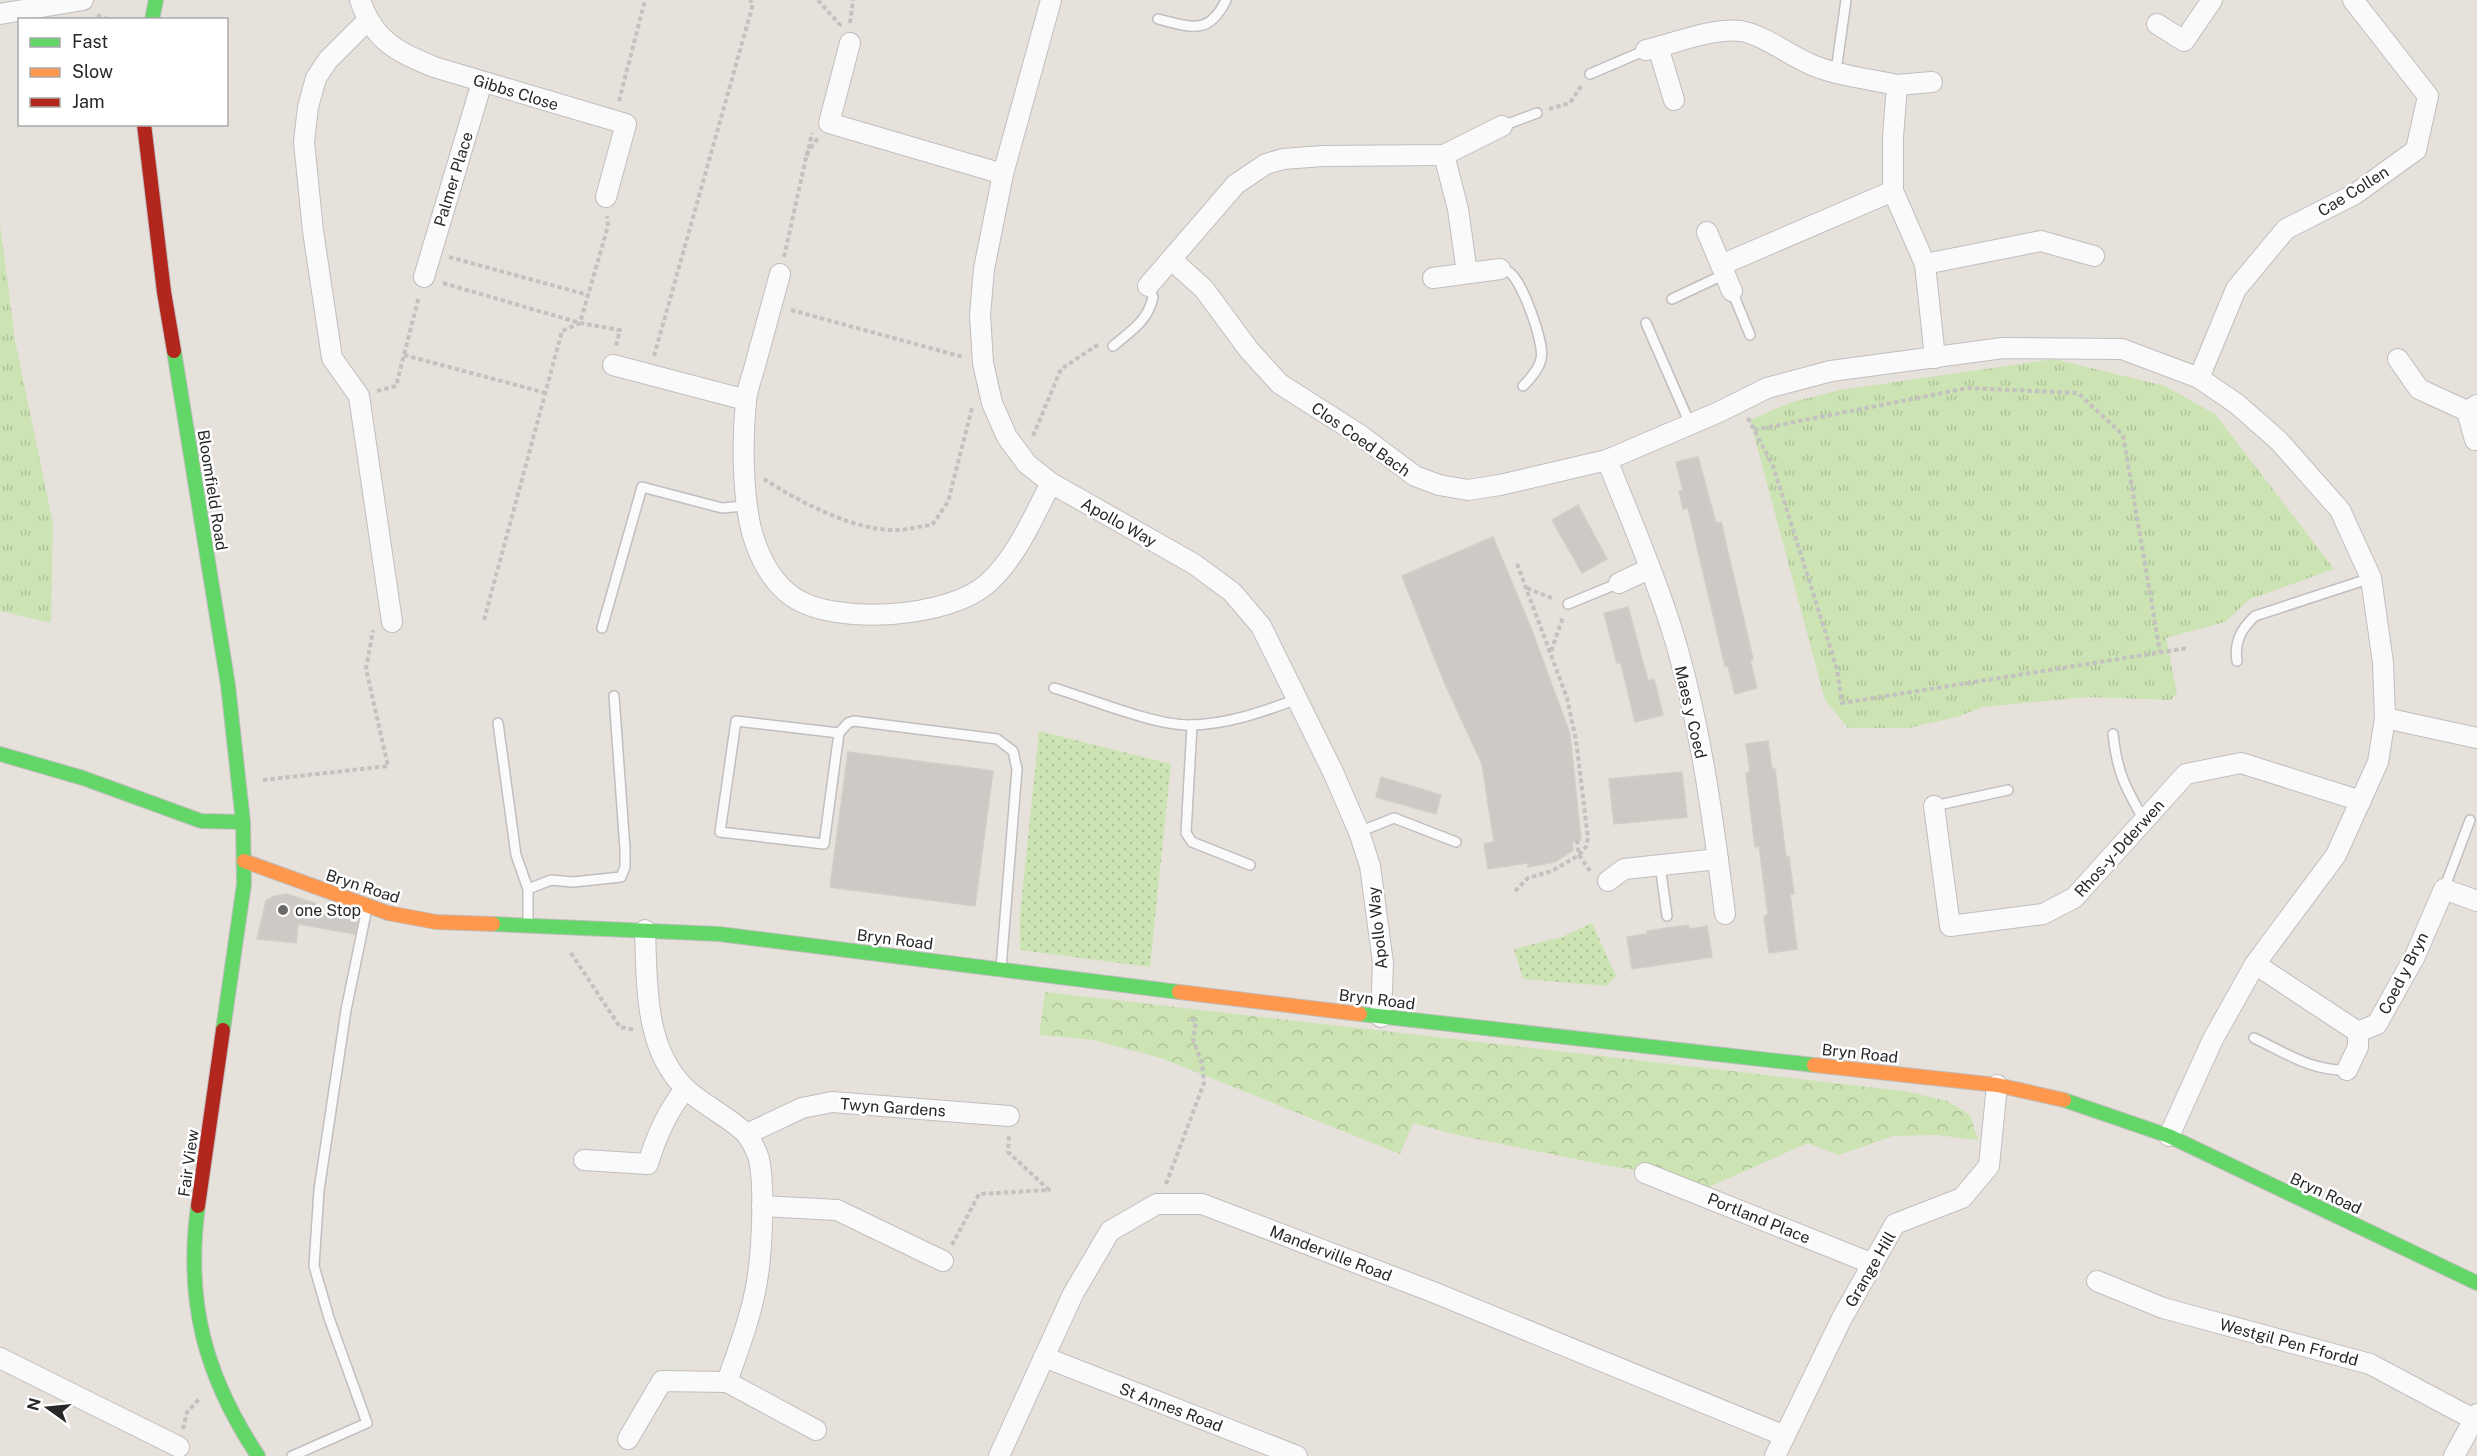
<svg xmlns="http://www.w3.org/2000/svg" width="2477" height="1456" viewBox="0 0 2477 1456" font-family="'Public Sans',sans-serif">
	<defs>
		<pattern id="grass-dots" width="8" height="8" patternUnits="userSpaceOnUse" patternTransform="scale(1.5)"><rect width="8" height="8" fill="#cce3b3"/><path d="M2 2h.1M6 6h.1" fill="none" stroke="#afc39a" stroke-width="1.8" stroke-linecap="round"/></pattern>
		<pattern id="forest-crowns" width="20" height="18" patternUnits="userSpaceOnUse" patternTransform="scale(1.5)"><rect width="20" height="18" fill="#cce3b3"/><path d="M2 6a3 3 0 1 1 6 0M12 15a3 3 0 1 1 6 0" fill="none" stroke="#afc39a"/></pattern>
		<pattern id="park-tufts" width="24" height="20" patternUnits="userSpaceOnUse" patternTransform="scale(1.5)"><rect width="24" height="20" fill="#cce3b3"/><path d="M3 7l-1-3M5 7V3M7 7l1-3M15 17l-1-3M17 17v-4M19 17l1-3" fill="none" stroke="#afc39a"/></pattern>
	</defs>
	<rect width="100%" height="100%" fill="#e7e1dc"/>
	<!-- grass -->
	<g fill="url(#grass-dots)">
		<path d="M1039,731L1171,764L1150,967L1020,950V915Z"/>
		<path d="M1592,923L1616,976L1606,986L1523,979L1514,949L1562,937Z"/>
	</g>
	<!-- forest -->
	<path fill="url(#forest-crowns)" d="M1045,992L1905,1091L1947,1101L1970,1115L1978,1140L1936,1135L1893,1136L1839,1155L1808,1143L1702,1190L1663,1174L1610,1166L1453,1134L1413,1123L1400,1154L1161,1058L1093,1040L1039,1035Z"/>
	<!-- park -->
	<g fill="url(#park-tufts)">
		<path d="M0,224L15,340L53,524L51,623L0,611Z"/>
		<path d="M2054,359L2165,386L2215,414L2334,569L2250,599L2225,622L2166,638L2177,693L2171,700L2087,697L1983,707L1960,716L1909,728H1848L1825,700L1750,420L1789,403L1840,390Z"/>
	</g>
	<!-- building -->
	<g fill="#cdcac6" stroke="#d2cdc8" stroke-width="1.5">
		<path d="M1698,457L1716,523L1721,522L1753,659L1750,660L1757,688L1735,694L1728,666H1725L1688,508L1683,509L1679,491L1683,490L1676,462Z"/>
		<path d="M1578,505L1607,559L1582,573L1552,520Z"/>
		<path d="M1493,537L1531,628L1570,734L1581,840L1572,842L1573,850L1555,862L1528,867V863L1488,869L1484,844L1494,842L1482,764L1445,684L1402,576Z"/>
		<path d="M1628,607L1648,681L1654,679L1663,715L1635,722L1621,663H1617L1604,613Z"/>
		<path d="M1768,741L1772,769H1775L1786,857H1789L1794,894H1790L1797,949L1769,953L1764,916L1768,915L1759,846L1755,847L1746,773L1750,772L1746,744Z"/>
		<path d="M848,752L993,771L975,906L830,887Z"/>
		<path d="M1682,772L1687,817L1614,824L1609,779Z"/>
		<path d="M1381,777L1441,795L1436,814L1376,797Z"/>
		<path d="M286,894L315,903L319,911L357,922L355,934L298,924L296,943L257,939L266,901L272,897Z"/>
		<path d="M1688,925L1689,929L1707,926L1712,957L1632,969L1627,937L1647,934V931Z"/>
	</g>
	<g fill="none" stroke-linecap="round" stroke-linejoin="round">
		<!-- lane casing -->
		<g stroke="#c0bebe" stroke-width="12">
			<g id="lane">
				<path d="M1158,19C1191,27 1209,36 1226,0"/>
				<path d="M1836,71L1846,0"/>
				<path d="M1590,74L1646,50"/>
				<path d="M1502,126L1537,113"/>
				<path d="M1500,269C1503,270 1507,270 1509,272C1522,280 1545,344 1541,359C1539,369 1530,379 1523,386"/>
				<path d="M1732,291L1750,335"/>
				<path d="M1672,299L1725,274"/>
				<path d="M1646,323L1690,424"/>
				<path d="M1113,346C1131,331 1148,321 1153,297L1148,286"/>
				<path d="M1568,604L1619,583"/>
				<path d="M602,628L642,487L722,508L744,506L746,503"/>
				<path d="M2237,661C2234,642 2241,629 2255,616L2371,578"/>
				<path d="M1054,688C1091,699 1153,725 1189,725C1225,725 1263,712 1297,699"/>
				<path d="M498,723L516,855L528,889V924"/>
				<path d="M1192,725L1186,833L1192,842L1250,865"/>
				<path d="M839,733L736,721L720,832L824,844L839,733L848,723L854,721L997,739L1013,751L1017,769L1001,968"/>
				<path d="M2113,734C2117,772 2125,787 2144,820"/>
				<path d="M1934,806L2008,790"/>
				<path d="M1359,832L1394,818L1456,842"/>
				<path d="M1660,865L1667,916"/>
				<path d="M528,889L551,880L573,882L621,877L625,867V849L614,696"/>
				<path d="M2444,889L2470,820"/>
				<path d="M2254,1038C2286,1053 2311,1071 2347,1070"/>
				<path d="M292,1456L367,1423L329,1318L314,1266L319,1190L346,1010L367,908"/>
			</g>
		</g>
		<!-- street casing -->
		<g stroke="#c0bebe" stroke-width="22">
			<g id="street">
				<path d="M360,0C374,41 396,51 434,67L626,124L606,197"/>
				<path d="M1051,0L1003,174L984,269L980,315L983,363L992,403L1007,437L1027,464L1051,483L1194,564L1232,592L1261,626L1333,772L1359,832L1370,866L1383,963L1381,1017"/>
				<path d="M0,14L83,0"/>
				<path d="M367,21L328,60L316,78L308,107L304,142L313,231L332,358L359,396L392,622"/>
				<path d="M2157,24L2184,41L2212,0"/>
				<path d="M850,43L829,123L1003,174"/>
				<path d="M1658,47L1674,100"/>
				<path d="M1646,50C1673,44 1714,27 1741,31C1766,36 1788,55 1812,65C1838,76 1870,79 1897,85L1893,137V191L1925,264L1935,358"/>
				<path d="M1897,85L1932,82"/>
				<path d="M1444,155L1458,209L1467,273"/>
				<path d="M1707,232L1732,291"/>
				<path d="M1172,260L1204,289L1249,350L1280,384L1360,435L1415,476L1439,485L1468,490L1500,485L1607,460L1719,412L1767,388L1831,371L2003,348L2122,349L2199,378L2237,404L2279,441L2340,510L2371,578L2383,663L2385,718L2378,762L2336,855L2255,964L2213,1039L2169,1136"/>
				<path d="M1925,264L2041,241L2094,256"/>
				<path d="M1721,265L1893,191"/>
				<path d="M780,274C772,303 764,332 756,362C753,375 747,388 746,401C742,440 742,506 755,542C762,562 774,584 793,597C835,626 950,618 988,583C1017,557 1033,517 1051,483"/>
				<path d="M424,277L482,82"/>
				<path d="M1433,278L1500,269"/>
				<path d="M1148,286L1236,184L1266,164L1283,159L1323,156L1444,155L1502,126"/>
				<path d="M2398,359L2419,389L2467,411"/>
				<path d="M613,365L746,400"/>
				<path d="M2199,378L2236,289L2286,229L2355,194L2416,150L2428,96L2353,0"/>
				<path d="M2475,440L2467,411L2477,405"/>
				<path d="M1607,460C1629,515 1653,570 1671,627C1700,719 1713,818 1725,914"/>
				<path d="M1619,583L1649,569"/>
				<path d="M2385,718L2477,738"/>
				<path d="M1934,806L1950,926L2043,914L2074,898L2186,774L2241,763L2361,801"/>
				<path d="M1608,881L1624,869L1718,859"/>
				<path d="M2255,964L2358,1032L2377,1024L2415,956L2444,889L2477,901"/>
				<path d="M2347,1070L2358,1047V1032"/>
				<path d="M747,1134L802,1108L832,1102L1009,1116"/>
				<path d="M584,1160L648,1164C656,1136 667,1112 685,1089"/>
				<path d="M1645,1173L1873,1264"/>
				<path d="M762,1206L837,1210L943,1261"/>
				<path d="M2097,1281L2163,1308L2370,1364L2475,1420"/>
				<path d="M1044,1357L1297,1456"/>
				<path d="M0,1358L179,1447"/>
				<path d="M727,1382L816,1430"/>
				<path d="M628,1439L662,1381L727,1382C738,1350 752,1314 757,1281C762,1252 765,1187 759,1159C757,1152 751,1140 747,1135C733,1119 701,1104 685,1088C644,1048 647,983 645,930"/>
				<path d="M999,1456L1073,1294L1110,1231L1157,1204H1202L1433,1292L1785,1436"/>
				<path d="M1775,1456L1842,1318L1895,1224L1962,1198L1989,1166L1997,1085"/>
				<path d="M2454,1456L2477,1414"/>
			</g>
		</g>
		<!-- fast casing -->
		<g stroke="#c0bebe" stroke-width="16">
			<g id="fast">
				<path d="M152,20L156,0"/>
				<path d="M174,351L228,685L243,822L244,884L223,1030"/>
				<path d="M0,754L83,778L201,821L243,822"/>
				<path d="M493,924L719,934L1179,992"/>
				<path d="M1360,1014L1814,1065"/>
				<path d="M2064,1100L2169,1136L2477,1283"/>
				<path d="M198,1206C185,1302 205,1376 258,1456"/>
			</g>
		</g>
		<!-- slow casing -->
		<g stroke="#c0bebe" stroke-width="16">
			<g id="slow">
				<path d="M244,861L388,913L436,922L493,924"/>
				<path d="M1179,992L1360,1014"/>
				<path d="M1814,1065L1997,1085L2064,1100"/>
			</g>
		</g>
		<!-- jam casing -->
		<g stroke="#c0bebe" stroke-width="16">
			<g id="jam">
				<path d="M144,124L164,292L174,351"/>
				<path d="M198,1206L223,1030"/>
			</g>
		</g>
		<!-- path -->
		<g stroke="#c3c2c1" stroke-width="4" stroke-dasharray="4.5 3" stroke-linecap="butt">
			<path d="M818,0L840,25L839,27"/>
			<path d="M97,15L110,20"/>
			<path d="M850,23L853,0"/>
			<path d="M619,101L645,0"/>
			<path d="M1549,109L1570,103L1582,85"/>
			<path d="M807,156L812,133"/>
			<path d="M449,257L588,295"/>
			<path d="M784,257L807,153L818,138"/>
			<path d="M443,283L580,323L620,330L616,346"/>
			<path d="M791,310L963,357"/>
			<path d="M404,355L546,393"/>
			<path d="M654,356L753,4L750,0"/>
			<path d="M377,391L396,386L419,296"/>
			<path d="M1748,418L1773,466L1837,669L1842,703L2188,648"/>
			<path d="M1754,430L1968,388L2078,393L2123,435L2160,652"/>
			<path d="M1033,436L1061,369L1099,344"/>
			<path d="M764,479C798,501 854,531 896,530C908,530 920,526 932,525L948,502L972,408"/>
			<path d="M1527,588L1554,599"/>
			<path d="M484,620L562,331L580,323L608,226L607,216"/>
			<path d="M1551,651L1563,617"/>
			<path d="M263,780L388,766L366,669L373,630"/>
			<path d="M1577,840L1579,855L1590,871"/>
			<path d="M1515,891L1528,878L1552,871L1579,855L1586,847L1588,838L1576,740L1567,698L1516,561"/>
			<path d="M571,953L620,1027L635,1030"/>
			<path d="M1166,1184L1204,1083L1202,1064L1193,1039L1196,1022L1191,1019"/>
			<path d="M952,1245L979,1194L1049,1190L1008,1152L1009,1135"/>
			<path d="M183,1429L187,1412L199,1399"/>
		</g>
		<!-- lane -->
		<use href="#lane" stroke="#fbfafa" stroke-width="9"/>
		<!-- street -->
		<use href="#street" stroke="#fbfafa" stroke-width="20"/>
		<!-- fast -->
		<use href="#fast" stroke="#63d668" stroke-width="14"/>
		<!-- slow -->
		<use href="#slow" stroke="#ff974d" stroke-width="14"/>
		<!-- jam -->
		<use href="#jam" stroke="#b3261e" stroke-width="14"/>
	</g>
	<!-- markers -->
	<circle fill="#6b6967" stroke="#fff" stroke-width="2" cx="283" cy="910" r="6"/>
	<g text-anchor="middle" stroke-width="5" stroke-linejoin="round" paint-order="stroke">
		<!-- street labels -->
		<g font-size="16" fill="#282828" stroke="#fff">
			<text transform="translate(516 92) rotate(17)" y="6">Gibbs Close</text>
			<text transform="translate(453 179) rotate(-73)" y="6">Palmer Place</text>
			<text transform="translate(2353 191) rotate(-32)" y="6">Cae Collen</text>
			<text transform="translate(1361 439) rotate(35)" y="6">Clos Coed Bach</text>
			<text transform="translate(213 490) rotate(81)" y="6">Bloomfield Road</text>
			<text transform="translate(1119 522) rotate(29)" y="6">Apollo Way</text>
			<text transform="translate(1691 712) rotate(77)" y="6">Maes y Coed</text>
			<text transform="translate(2119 848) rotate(-48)" y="6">Rhos-y-Dderwen</text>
			<text transform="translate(363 886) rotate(18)" y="6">Bryn Road</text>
			<text transform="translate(1377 928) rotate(-96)" y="6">Apollo Way</text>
			<text transform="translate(895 939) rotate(7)" y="6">Bryn Road</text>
			<text transform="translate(2403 973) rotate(-63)" y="6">Coed y Bryn</text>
			<text transform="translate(1377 999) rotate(7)" y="6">Bryn Road</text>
			<text transform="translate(1860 1053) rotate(6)" y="6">Bryn Road</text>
			<text transform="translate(893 1107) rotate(4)" y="6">Twyn Gardens</text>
			<text transform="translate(188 1163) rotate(-82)" y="6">Fair View</text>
			<text transform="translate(2326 1193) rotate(25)" y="6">Bryn Road</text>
			<text transform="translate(1759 1218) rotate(22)" y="6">Portland Place</text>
			<text transform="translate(1331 1253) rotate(21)" y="6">Manderville Road</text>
			<text transform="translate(1870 1269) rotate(-60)" y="6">Grange Hill</text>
			<text transform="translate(2289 1342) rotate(15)" y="6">Westgil Pen Ffordd</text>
			<text transform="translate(1171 1407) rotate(21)" y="6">St Annes Road</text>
		</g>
		<!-- poi labels -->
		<g font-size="16" fill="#282828" stroke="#fff" text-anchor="start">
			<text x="295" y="916">one Stop</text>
		</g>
	</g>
	<!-- legend -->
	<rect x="18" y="18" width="210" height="108" fill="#ffffff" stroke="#a9a9a9" stroke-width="1.5"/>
	<rect x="30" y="38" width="30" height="9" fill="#63d668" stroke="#a9a9a9" stroke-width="1.5"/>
	<text x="72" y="48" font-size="18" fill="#282828">Fast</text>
	<rect x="30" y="68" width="30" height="9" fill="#ff974d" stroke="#a9a9a9" stroke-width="1.5"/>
	<text x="72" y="78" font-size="18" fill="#282828">Slow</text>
	<rect x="30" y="98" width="30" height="9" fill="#b3261e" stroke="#a9a9a9" stroke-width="1.5"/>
	<text x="72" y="108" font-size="18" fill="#282828">Jam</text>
	<!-- north arrow -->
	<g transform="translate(48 1408) rotate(285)" stroke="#ffffff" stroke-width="4.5" paint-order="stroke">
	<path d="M0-4.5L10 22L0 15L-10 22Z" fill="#282828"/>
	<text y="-9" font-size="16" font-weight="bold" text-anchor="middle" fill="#282828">N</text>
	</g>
</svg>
